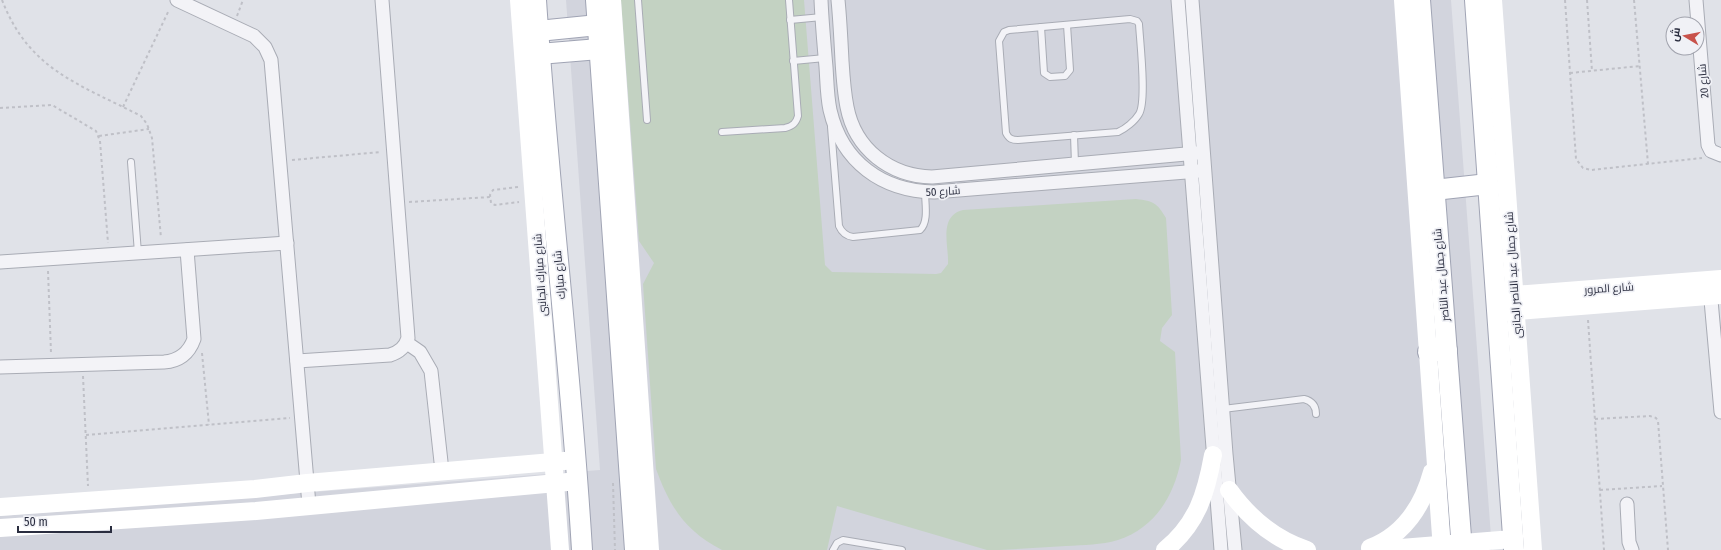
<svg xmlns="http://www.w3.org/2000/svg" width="1721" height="550" viewBox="0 0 1721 550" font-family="'Fira Sans Condensed',Cairo,sans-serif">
	<rect width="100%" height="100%" fill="#e0e2e8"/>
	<!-- built -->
	<path fill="#d2d4dd" d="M566,0H1451L1492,550H0V516L600,470Z"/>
	<!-- pitch -->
	<path fill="#c3d2c2" d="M621,0H804L825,265L832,272L936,274L941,273L948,264C949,246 938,216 963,210L1136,199C1154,201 1157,203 1166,218L1172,315L1162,328L1160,341L1175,352L1181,460C1174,496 1155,528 1118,540C1101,545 1084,545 1066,546C1044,547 1021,549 999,550H987L837,506L827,550H722C685,531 670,507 656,469L643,284L654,263L639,241Z"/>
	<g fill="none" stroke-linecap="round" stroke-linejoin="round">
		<!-- lane casing -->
		<g stroke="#a9acb5" stroke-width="8">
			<g id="lane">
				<path d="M638,0L647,120"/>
				<path d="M1130,19L1137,21L1139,24C1140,42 1147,101 1139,114C1135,121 1125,129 1118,132L1018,140C1012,140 1009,139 1006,133L999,41L1004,32L1009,30Z"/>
				<path d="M790,20L822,17"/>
				<path d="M1041,27L1044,73L1050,77L1065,76L1070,70L1067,25"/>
				<path d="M793,61L825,58"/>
				<path d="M831,127L839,226C842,233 846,236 853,237L920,230C929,222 925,203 925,192"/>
				<path d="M722,132L785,128C793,126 796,123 798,116L789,0"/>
				<path d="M1074,135L1075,164"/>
				<path d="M131,162L138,253"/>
				<path d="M1223,409L1304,399C1312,401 1316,406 1316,414"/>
				<path d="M833,550L837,543L843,540L902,550"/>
			</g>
		</g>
		<!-- street casing -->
		<g stroke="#a9acb5" stroke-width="15">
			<g id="street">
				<path d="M177,0L254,36L265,47L271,60L309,505"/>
				<path d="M821,0C822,22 824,45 826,67C827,81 827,96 830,110C842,162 882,191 934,192L1199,171"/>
				<path d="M838,0C840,20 841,41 842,61C843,77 844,92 847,107C855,149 890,176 932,177L1197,153"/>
				<path d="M1178,0L1221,550"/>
				<path d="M1192,0L1226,454L1235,550"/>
				<path d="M1696,0L1708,145L1711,151L1721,155"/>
				<path d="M0,262L287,243"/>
				<path d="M1710,289L1721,412"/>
				<path d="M407,343L420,352L431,371L442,471"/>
				<path d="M297,361L390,355C400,352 405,347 408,338L382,0"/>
				<path d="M0,367L164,362C179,361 189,353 194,339L187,250"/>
				<path d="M1627,504L1629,542L1632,550"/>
			</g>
		</g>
		<!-- primary casing -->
		<g stroke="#a0a4b4" stroke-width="22">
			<g id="primary">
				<path d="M536,0C548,184 571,366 582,550"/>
				<path d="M596,0L635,550"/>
				<path d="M1420,0L1462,550"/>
				<path d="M1475,0L1514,550"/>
				<path d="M538,31L598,25"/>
				<path d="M539,54L599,49"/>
				<path d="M1434,190L1488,184"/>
				<path d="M1428,352L1447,350"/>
			</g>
		</g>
		<!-- path -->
		<g stroke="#bfc0c7" stroke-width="2" stroke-dasharray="3 3" stroke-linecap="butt">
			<path d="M2,0C29,70 79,84 141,116L147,124L152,138L161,238"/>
			<path d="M1565,0L1576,159L1583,168L1591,170L1702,158"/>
			<path d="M1587,0L1592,71"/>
			<path d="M1634,0L1648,164"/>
			<path d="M237,16L243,0"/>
			<path d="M1570,73L1640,66"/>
			<path d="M123,107L169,10"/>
			<path d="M0,108L52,105L96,131L100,141L108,243"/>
			<path d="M99,136L149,129"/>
			<path d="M292,160L381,152"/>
			<path d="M518,187L493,190L490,195L491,203L495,205L519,202"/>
			<path d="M409,202L490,197"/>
			<path d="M48,271L51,353"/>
			<path d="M1588,320L1604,550"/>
			<path d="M202,353L209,425"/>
			<path d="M83,376L88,486"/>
			<path d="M1595,419L1650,416L1656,418L1658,421L1668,550"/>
			<path d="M86,435L290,418"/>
			<path d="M613,483L615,550"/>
			<path d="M1600,490L1662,486"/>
		</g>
		<!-- lane -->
		<use href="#lane" stroke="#f3f3f7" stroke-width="6"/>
		<!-- street -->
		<use href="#street" stroke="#f3f3f7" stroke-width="13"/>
		<!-- secondary -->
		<g stroke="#fff" stroke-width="18">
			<path d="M519,0L560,550"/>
			<path d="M612,0L650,550"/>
			<path d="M1403,0L1442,550"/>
			<path d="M1493,0L1533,550"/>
			<path d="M1502,296L1721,279"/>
			<path d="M1504,312L1721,295"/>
			<path d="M1229,490C1249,518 1274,539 1307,550"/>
			<path d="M0,507L255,489L307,483L576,460"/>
			<path d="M0,528L256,511L578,481"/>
			<path d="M1370,548C1404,535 1423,505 1432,472"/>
			<path d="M1165,550C1197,524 1206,494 1213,455"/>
			<path d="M1376,550L1513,539"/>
		</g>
		<!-- primary -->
		<use href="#primary" stroke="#fff" stroke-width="20"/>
	</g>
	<g text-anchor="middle" stroke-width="3.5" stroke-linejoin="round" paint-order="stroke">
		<!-- street labels -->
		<g font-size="11" fill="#2a2d3f" stroke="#f0f1f6">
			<text transform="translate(1703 81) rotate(-95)" y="4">شارع 20</text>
			<text transform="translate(943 191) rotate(-3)" y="4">شارع 50</text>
			<text transform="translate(540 275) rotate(-94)" y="4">شارع مبارك الجانبى</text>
			<text transform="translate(559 275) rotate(-95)" y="4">شارع مبارك</text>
			<text transform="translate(1441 275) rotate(-95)" y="4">شارع جمال عبد الناصر</text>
			<text transform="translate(1513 275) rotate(-94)" y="4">شارع جمال عبد الناصر الجانبى</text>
			<text transform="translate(1609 288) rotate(-4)" y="4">شارع المرور</text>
		</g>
	</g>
	<!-- north arrow -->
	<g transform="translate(1685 36) rotate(280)"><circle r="19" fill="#f0f1f6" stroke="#a1a3ad"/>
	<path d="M0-3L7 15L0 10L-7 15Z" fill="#c8524b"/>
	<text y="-6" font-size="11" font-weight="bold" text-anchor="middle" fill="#2a2d3f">ش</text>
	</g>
	<!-- scale -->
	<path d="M18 526v6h93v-6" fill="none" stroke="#2a2d3f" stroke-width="2"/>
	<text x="24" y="526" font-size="12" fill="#2a2d3f" stroke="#f0f1f6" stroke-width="3" paint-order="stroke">50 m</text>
</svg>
